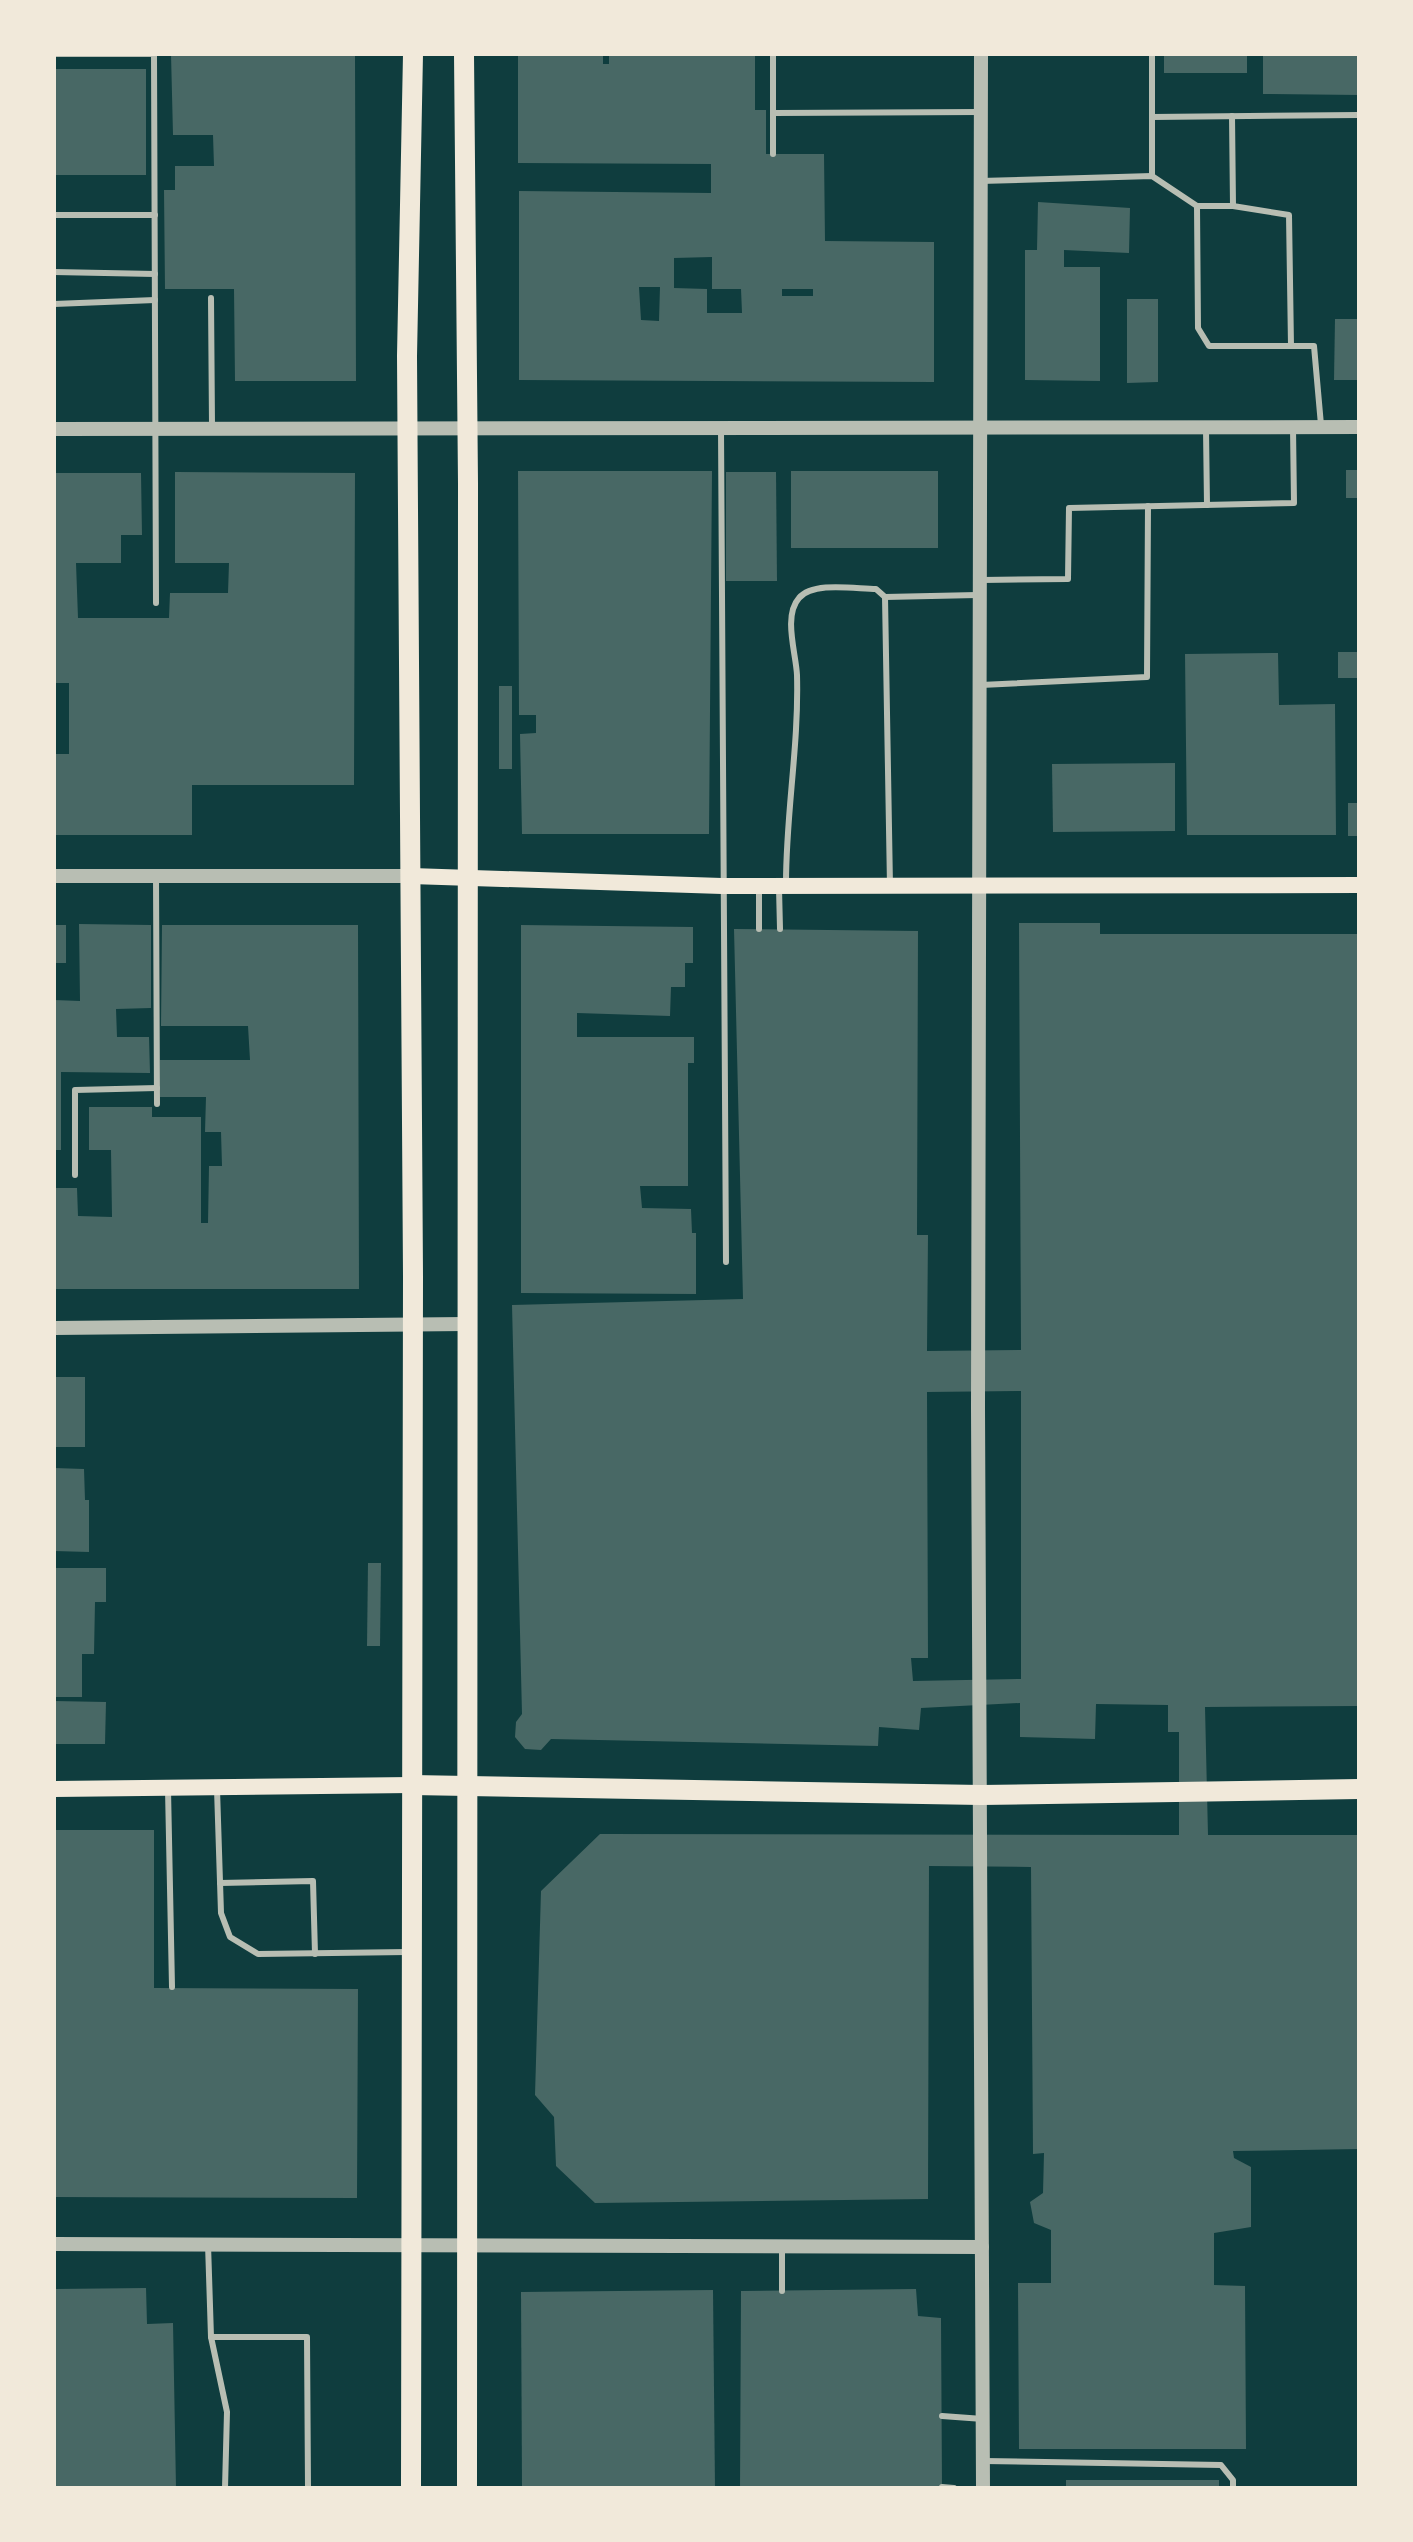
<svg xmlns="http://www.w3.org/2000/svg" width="1413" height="2542" viewBox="0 0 1413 2542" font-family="Arial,sans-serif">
	<rect width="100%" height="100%" fill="#0f3d3e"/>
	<!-- building -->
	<g fill="#486865" fill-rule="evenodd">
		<path d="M171,54H355L356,381H235L234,289H165L164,190H175V166H214L213,135H173Z"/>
		<path d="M518,54H603V64H609V54H755V110H766V154H824L825,241L934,242V382L519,380V191L711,193V164L518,163ZM712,257V289H741L742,313H707V289L674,288V258ZM639,287H660L659,321L641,320ZM782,289H813V296H782Z"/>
		<rect x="1164" y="54" width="83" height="19"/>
		<path d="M1263,54H1359V95L1263,94Z"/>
		<rect x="54" y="69" width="92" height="106"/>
		<path d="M1038,202L1130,208L1129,253L1064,250V267H1100V381L1025,380V250H1037Z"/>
		<path d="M1127,299H1158V382L1127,383Z"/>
		<path d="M1335,319H1359V380H1334Z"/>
		<rect x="1346" y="470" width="13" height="28"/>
		<path d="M518,471H712L709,834H522L520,734L536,733V715H519Z"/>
		<rect x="791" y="471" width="147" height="77"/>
		<path d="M175,472L355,473L354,785H192V835H54V754H69V683H54V473H141L142,535H121V563H76L78,618H169L170,593H228L229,563H175Z"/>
		<path d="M726,472H776L777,581H726Z"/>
		<rect x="1338" y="652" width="21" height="26"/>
		<path d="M1278,653L1279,705L1335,704L1336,835H1187L1185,654Z"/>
		<rect x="499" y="686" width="13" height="83"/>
		<path d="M1175,763V831L1053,832L1052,764Z"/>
		<rect x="1348" y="803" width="11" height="33"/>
		<path d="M1019,923H1100V934H1359V1706L1205,1707L1208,1835H1359V2149L1233,2151L1234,2158L1251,2167V2227L1214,2233V2285L1245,2286L1246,2449H1019L1018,2283H1051V2230L1034,2223L1030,2202L1043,2193L1044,2153L1033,2154L1031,1867L929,1866L928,2199L595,2203L556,2166L554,2117L535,2095L541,1891L600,1834L1179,1835V1732H1168V1705L1096,1704L1095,1739L1020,1737V1703L921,1708L919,1730L879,1727L878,1746L551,1739L541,1750L525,1749L515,1737L516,1722L522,1714L512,1305L743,1299L734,929L918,931L917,1235H928L927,1351L1021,1350ZM1021,1391V1679L913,1681L911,1658H928L927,1392Z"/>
		<path d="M79,924L151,925V1008L116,1009L117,1037H149L150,1073L61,1072V1150H54V1000L80,1001Z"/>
		<rect x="54" y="925" width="12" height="38"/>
		<path d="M162,925H358L359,1289H54V1188H77L78,1216L112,1217L111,1150H89V1107H152V1117H201V1223H208L209,1166H222L221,1132H205L206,1097H160V1060H250L248,1026H161Z"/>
		<path d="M521,925L693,927V963H685V987H671L670,1016L577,1013V1037H694V1063H688V1186H640L642,1208L691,1209L692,1233H696V1294L521,1293Z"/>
		<rect x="54" y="1377" width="31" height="70"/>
		<path d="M54,1468L84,1469L85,1500H89V1552L54,1551Z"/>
		<path d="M368,1563H381L380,1646H367Z"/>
		<path d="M54,1568H106V1602H95L94,1654H82V1697H54Z"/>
		<path d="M54,1701L106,1702L105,1744H54Z"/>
		<path d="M54,1830H154V1988L358,1989L357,2198L54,2197Z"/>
		<path d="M146,2288L147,2324L173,2323L176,2488H54V2289Z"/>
		<path d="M916,2289L918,2316L941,2318L942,2488H740L741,2291Z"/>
		<path d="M713,2290L715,2488H522L521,2292Z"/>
		<rect x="1066" y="2480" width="153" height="8"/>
	</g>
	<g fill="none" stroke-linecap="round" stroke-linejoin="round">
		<!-- service -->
		<g stroke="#b8beb3" stroke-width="6">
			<path d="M54,54H154"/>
			<path d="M154,54L156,603"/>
			<path d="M774,113L980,112"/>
			<path d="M1232,116L1233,206L1289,215L1291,346"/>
			<path d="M1152,117L1359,115"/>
			<path d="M773,154V54"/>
			<path d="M1152,176V54"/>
			<path d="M980,181L1152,176L1197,206L1198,328L1209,346H1314L1321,425"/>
			<path d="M1197,206H1233"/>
			<path d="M54,215H155"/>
			<path d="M54,272L155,274"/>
			<path d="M211,298L212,426"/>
			<path d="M54,304L155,300"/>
			<path d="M721,429L726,1262"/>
			<path d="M1206,429L1207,505"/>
			<path d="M982,580L1068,579L1069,508L1294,503L1293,428"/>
			<path d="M885,597L977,595"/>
			<path d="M981,685L1147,677L1148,506"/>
			<path d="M156,876L157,1104"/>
			<path d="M786,883C786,813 799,745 797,675C796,653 783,616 799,598C813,581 856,589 876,589L885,597L890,886"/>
			<path d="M779,888L780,929"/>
			<path d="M759,889V929"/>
			<path d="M75,1175V1090L157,1088"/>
			<path d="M168,1789L172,1987"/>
			<path d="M217,1789L221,1913L230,1937L258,1954L407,1952"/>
			<path d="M220,1883L313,1881L315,1954"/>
			<path d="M208,2244L211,2337H307L308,2488"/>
			<path d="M782,2247V2291"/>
			<path d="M211,2337L227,2412L225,2488"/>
			<path d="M942,2416L983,2419"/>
			<path d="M984,2461L1221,2465L1233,2480V2488"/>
			<path d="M942,2487L954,2488"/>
		</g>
		<!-- tertiary -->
		<g stroke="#b8beb3" stroke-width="14">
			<path d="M981,54L978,1408L983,2488"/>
			<path d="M54,429L1359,427"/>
			<path d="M54,876H411"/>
			<path d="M54,1328L466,1324"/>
			<path d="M54,2244L982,2247"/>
		</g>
		<!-- secondary -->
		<g stroke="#f1e9da" stroke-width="16">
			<path d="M411,876L722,886L1359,885"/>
			<path d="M54,1789L412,1785"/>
		</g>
		<!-- primary -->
		<g stroke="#f1e9da" stroke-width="20">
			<path d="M464,54L468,483L467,2488"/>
			<path d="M412,1785L981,1795L1359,1789"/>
			<path d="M411,2488L413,1276L407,356L413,54"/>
		</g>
	</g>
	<!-- border -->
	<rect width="1413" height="2542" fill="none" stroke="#f1e9da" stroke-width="112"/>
</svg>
